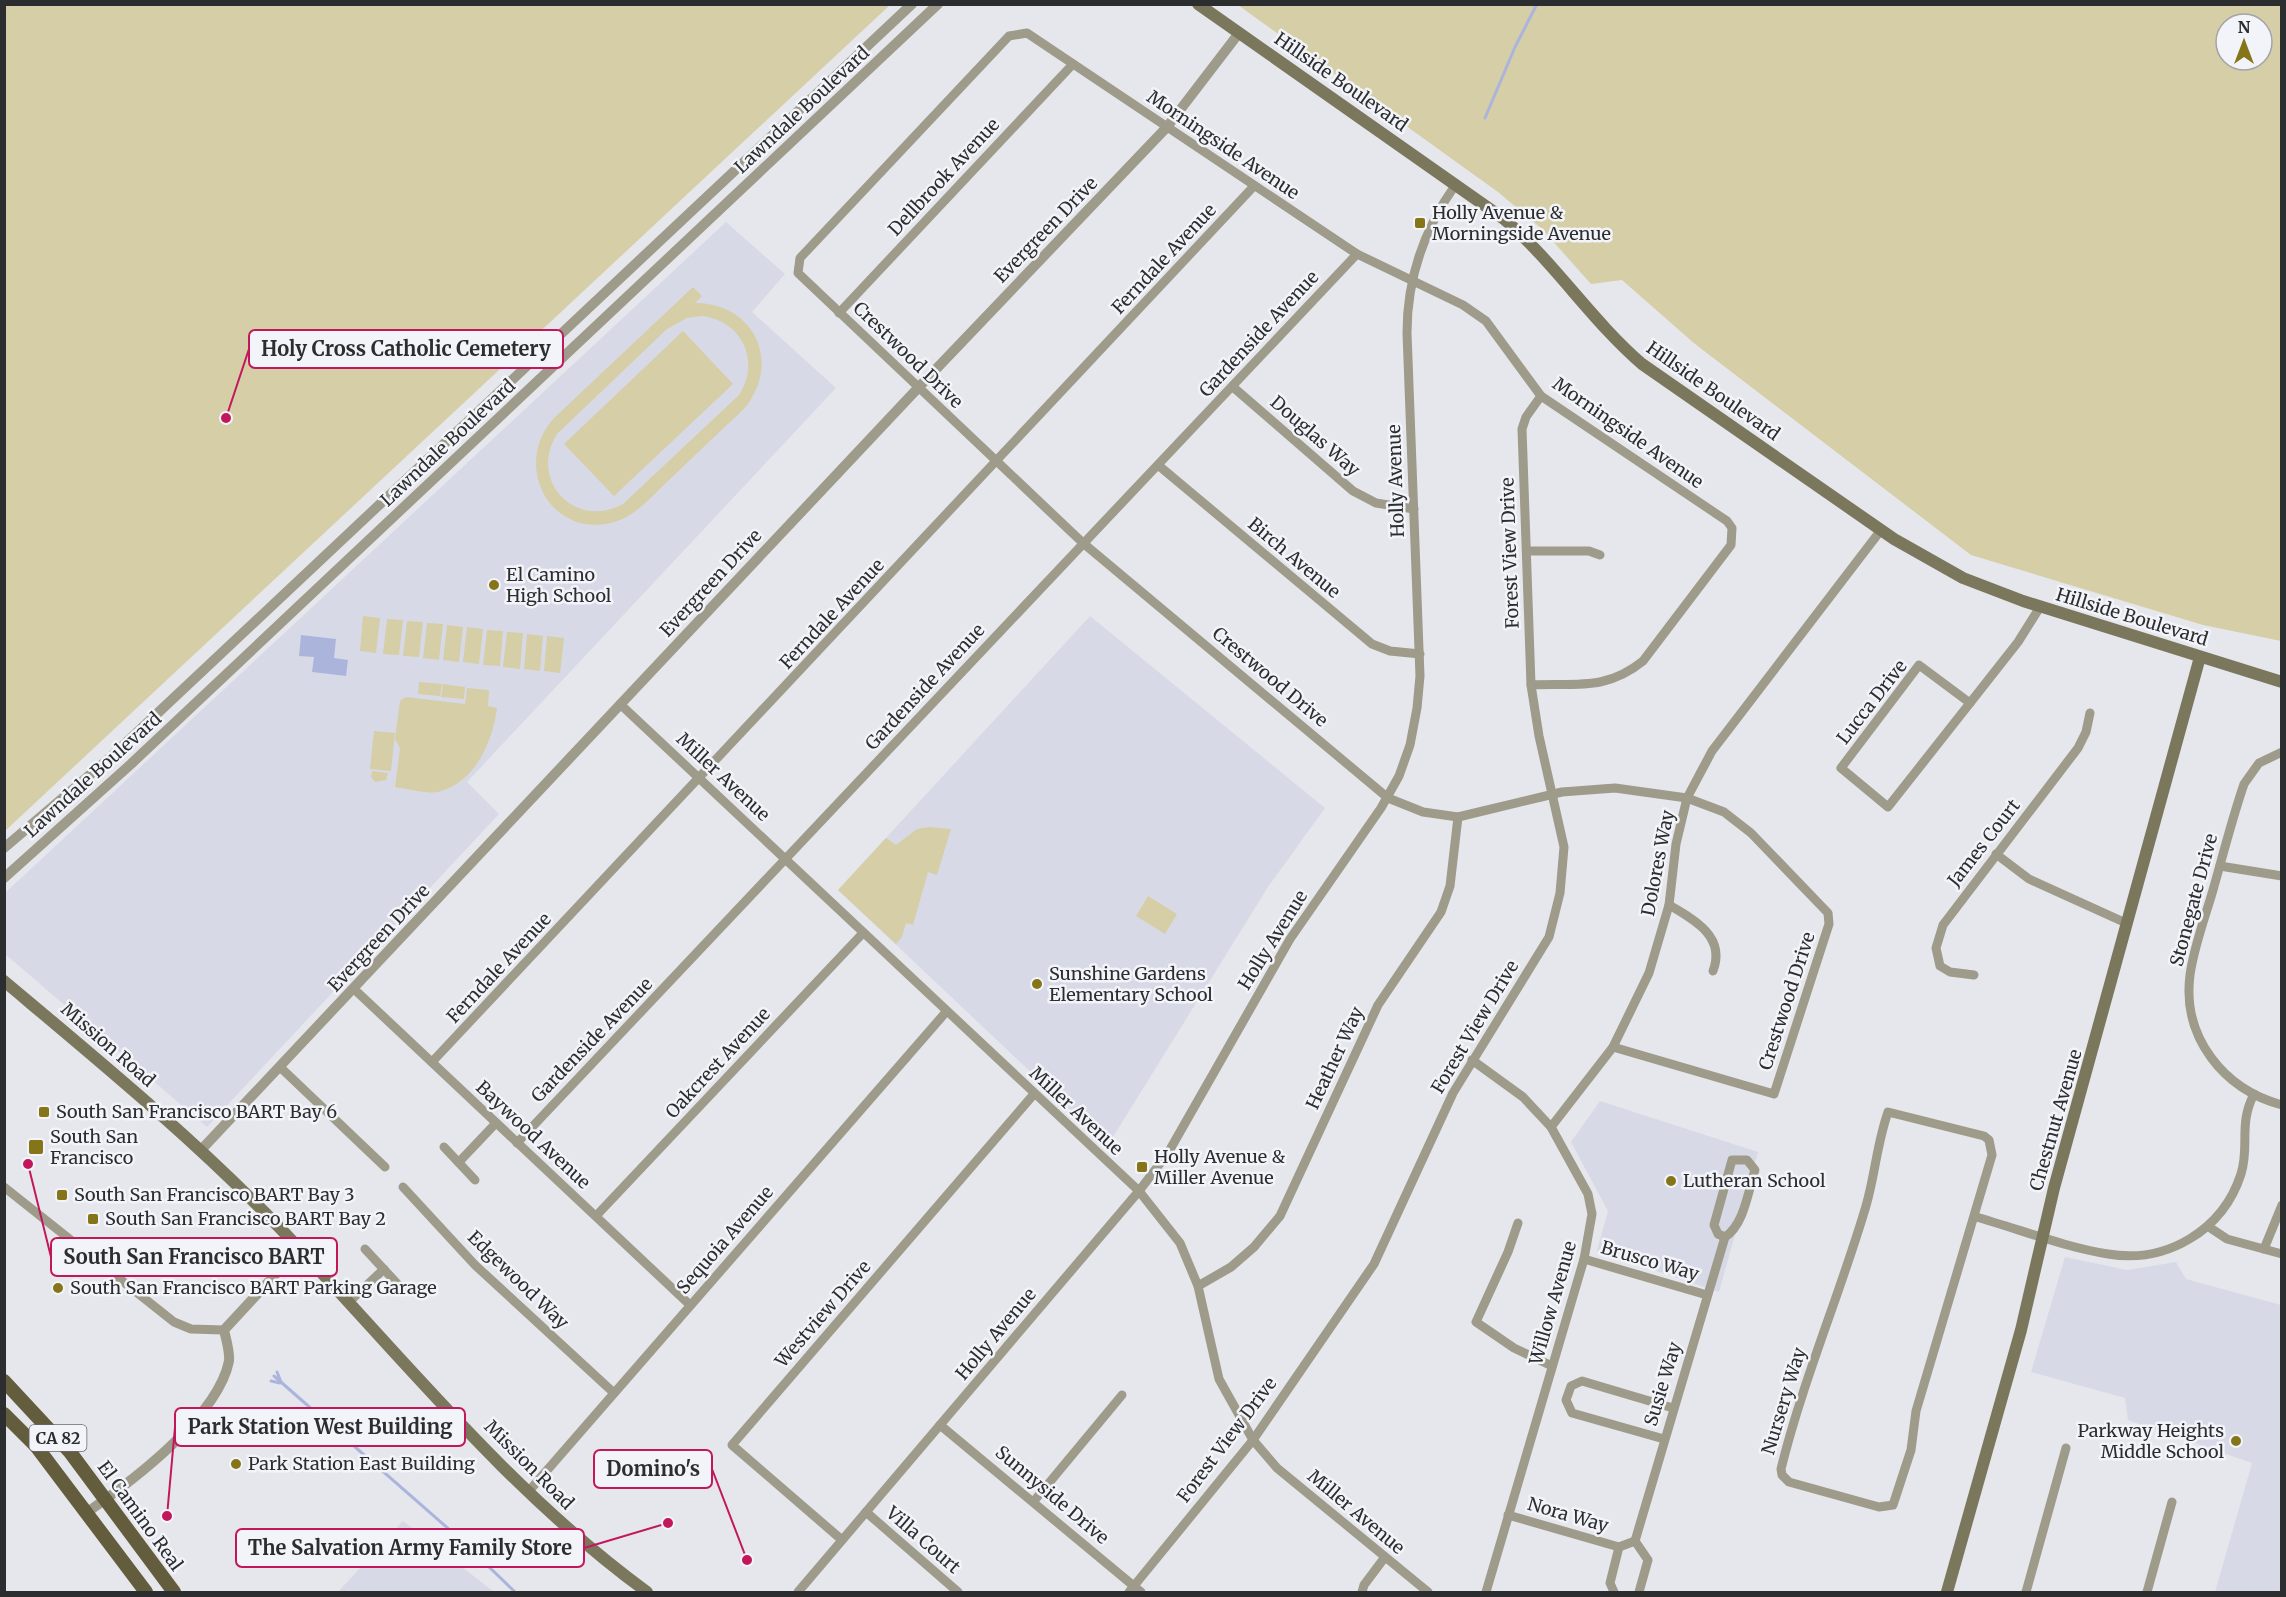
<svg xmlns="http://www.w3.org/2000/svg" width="2286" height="1597" viewBox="0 0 2286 1597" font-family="Merriweather,serif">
	<rect width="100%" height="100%" fill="#e5e7ec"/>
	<!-- built -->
	<g fill="#d7dae6">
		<path d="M726,222L785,274L752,312L836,388L467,782L499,814L207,1127L5,954V893Z"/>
		<path d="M1090,616L1325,808L1268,887L1108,1145L838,890Z"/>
		<path d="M1600,1101L1758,1152L1719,1292L1597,1251L1608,1211L1571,1142Z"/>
		<path d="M2065,1257L2127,1270L2176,1262L2186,1279L2281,1305V1592H2215L2252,1463L2128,1420L2125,1398L2031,1372Z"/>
		<path d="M403,1521L494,1592H338Z"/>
	</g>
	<!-- green -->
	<g fill="#d5cea6" fill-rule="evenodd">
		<path d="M5,4H890V5L5,831Z"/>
		<path d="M1238,5H2281V641L2203,625L1971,555L1695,344L1622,280L1591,284L1542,229L1498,192ZM2226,24H2262V60H2226Z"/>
		<path d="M693,287L702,296L695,303C755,303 783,364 743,410C717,434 692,458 666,483C652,496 638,513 620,520C555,545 509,468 554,418ZM702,316C742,321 761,361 739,395L623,504C575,530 528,481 557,434L667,329L687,318Z"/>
		<path d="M683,331L733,384L614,496L564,444Z"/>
		<path d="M363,616L380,618L376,653L360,651Z"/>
		<path d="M387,619L403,620L399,655L383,654Z"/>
		<path d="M407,621L423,622L419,657L403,656Z"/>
		<path d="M427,623L443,624L439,660L423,658Z"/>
		<path d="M447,625L463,627L459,662L443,660Z"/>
		<path d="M467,627L483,629L479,664L463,662Z"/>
		<path d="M487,630L503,631L500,666L483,665Z"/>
		<path d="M507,632L523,633L520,669L503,667Z"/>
		<path d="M527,634L543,636L540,671L524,669Z"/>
		<path d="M547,636L564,638L560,673L544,671Z"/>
		<path d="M419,682L442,684L440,696L418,694Z"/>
		<path d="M443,684L465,687L464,699L441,697Z"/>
		<path d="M467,688L489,690L488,706L497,708C493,741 475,783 438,792C426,794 408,789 395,787L400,748L395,739L400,701L406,697L465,704Z"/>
		<path d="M374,731L395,733L391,771L370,769Z"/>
		<path d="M372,771L388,773L386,780L375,782L371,777Z"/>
		<path d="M929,827L951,829L937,875L928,872L913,925L906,923L902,937L896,944L838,890L886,838L896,845L917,829Z"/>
		<path d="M1148,896L1177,914L1165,934L1136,916Z"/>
	</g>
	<!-- water -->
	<path fill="#abb5dc" d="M301,635L336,639L334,658L348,660L346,676L312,672L314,657L299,656Z"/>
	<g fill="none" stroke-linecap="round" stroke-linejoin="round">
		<!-- stream -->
		<g stroke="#abb5dc" stroke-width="3">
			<path d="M1485,118L1515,47L1537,4"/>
			<path d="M277,1372L281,1382"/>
			<path d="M274,1376L459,1538L515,1592"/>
			<path d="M271,1381L280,1383"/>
		</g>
		<!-- minor -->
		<g stroke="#9e9b8a" stroke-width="9">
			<path d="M839,313L1073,64"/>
			<path d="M1233,387L1353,491L1376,503L1414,509"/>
			<path d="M1158,465L1372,644L1390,651L1420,654"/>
			<path d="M1527,551H1589L1600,555"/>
			<path d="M1919,665L1970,703L1888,807L1841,768Z"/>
			<path d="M1531,685C1576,683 1606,691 1643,661L1731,545L1732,528L1727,521L1541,396L1486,321L1463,305L1357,254L1027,33L1009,36L800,258L798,273L1083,543L1388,798L1423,812L1458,817L1562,792L1615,788L1687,798L1724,812L1751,833L1828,913L1829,924L1774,1094L1613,1047"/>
			<path d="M1970,703L2018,642L2040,607"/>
			<path d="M620,704L1139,1191L1180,1243L1198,1286L1219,1379L1253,1440L1277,1468L1428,1592"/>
			<path d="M2282,752L2259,763L2244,784C2232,819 2223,855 2213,890C2205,918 2194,946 2190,975C2182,1037 2223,1089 2282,1105"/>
			<path d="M1996,854L2029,879L2126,923"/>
			<path d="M2220,866L2282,876"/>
			<path d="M1669,905C1695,920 1726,937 1713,971"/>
			<path d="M1974,975L1950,972L1940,966L1936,948L1943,925L2078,748L2086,732L2090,713"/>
			<path d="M354,989L690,1305"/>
			<path d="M1472,1060L1523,1097L1551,1127L1588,1194L1592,1214L1584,1259L1486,1592"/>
			<path d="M432,1062L1254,186"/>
			<path d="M280,1067L385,1167"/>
			<path d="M1888,1112L1984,1136L1989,1140L1992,1155L1916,1411L1911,1450L1893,1505L1879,1507L1789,1482L1782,1475L1781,1469C1803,1380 1840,1294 1866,1206C1875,1175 1877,1143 1888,1112Z"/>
			<path d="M1551,1127L1613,1047L1649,973L1669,905L1676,844L1687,798L1712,751L1881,530"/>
			<path d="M517,1143L1357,254"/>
			<path d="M444,1147L475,1180"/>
			<path d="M1732,1160H1747L1755,1170C1748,1192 1744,1225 1725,1237L1718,1234L1714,1225Z"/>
			<path d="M459,1162L496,1123"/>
			<path d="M4,1187L174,1322L191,1329L224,1330"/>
			<path d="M403,1187L475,1265L614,1393"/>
			<path d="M596,1216L863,933"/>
			<path d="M1976,1217C2019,1229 2064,1247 2108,1254C2167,1264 2223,1230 2241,1174C2250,1146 2238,1125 2254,1094"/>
			<path d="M1518,1223L1508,1252L1476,1322L1514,1348L1552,1366"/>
			<path d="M2209,1227L2227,1239L2282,1254"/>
			<path d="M365,1249L404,1291"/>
			<path d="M2264,1249L2282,1205"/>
			<path d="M1584,1259L1707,1295"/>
			<path d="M1198,1286L1231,1267L1254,1247L1280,1216L1378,1005L1441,912L1450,886L1458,817"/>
			<path d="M349,1302L384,1269"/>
			<path d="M940,1425L1141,1592"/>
			<path d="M1664,1439L1572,1413L1566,1400L1571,1386L1582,1381L1673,1408"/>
			<path d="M529,1491L946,1012"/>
			<path d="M1034,1501L1122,1395"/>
			<path d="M866,1512L958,1592"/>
			<path d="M1508,1515L1619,1547"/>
			<path d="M842,1540L732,1445L1034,1094"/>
			<path d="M1635,1541L1725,1237"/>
			<path d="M1635,1541L1648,1560L1639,1592"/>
			<path d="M798,1592L1139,1191L1168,1153L1290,939L1381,808L1399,776L1410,745L1417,708L1420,676L1407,333C1407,278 1424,229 1456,184"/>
			<path d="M1129,1592L1253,1440L1374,1264L1453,1093L1549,937L1560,893L1564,847L1539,736L1531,685L1522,429L1526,417L1541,396"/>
			<path d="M1362,1592L1364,1585L1385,1557"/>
			<path d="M1614,1592L1610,1583L1619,1547L1635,1541"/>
			<path d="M2026,1592L2066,1448"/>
			<path d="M2147,1592L2172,1502"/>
		</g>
		<!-- tertiary -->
		<g stroke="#9e9b8a" stroke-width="10">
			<path d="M4,848L112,756L912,4"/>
			<path d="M4,878L131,764L938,4"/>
			<path d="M201,1150L918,388L1167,127L1239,33"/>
			<path d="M86,1513C131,1482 218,1417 229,1361C230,1352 226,1339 224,1330L299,1249"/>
		</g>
		<!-- secondary -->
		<g stroke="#7b775d" stroke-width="12">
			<path d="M1198,4L1504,219C1555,263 1591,320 1642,364L1894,539L1963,578L2023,601L2282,682"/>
			<path d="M4,981C98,1060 193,1138 278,1226C397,1351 507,1490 647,1592"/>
			<path d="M1947,1592L2021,1330L2054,1188L2200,657"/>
		</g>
		<!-- primary -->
		<g stroke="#635d3d" stroke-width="14">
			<path d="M4,1381L70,1452L174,1592"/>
			<path d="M4,1414L36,1446L146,1592"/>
		</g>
	</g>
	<!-- markers -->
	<g fill="#857518" stroke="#f3f4f9" stroke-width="2">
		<rect x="1414" y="217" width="12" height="12" rx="3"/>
		<circle cx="494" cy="585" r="6"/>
		<circle cx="1037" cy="984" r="6"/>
		<rect x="38" y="1106" width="12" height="12" rx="3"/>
		<rect x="28" y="1139" width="16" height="16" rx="3"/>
		<rect x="1136" y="1161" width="12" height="12" rx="3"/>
		<circle cx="1671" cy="1181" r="6"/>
		<rect x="56" y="1189" width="12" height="12" rx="3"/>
		<rect x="87" y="1213" width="12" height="12" rx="3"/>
		<circle cx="58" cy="1288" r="6"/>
		<circle cx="2236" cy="1441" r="6"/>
		<circle cx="236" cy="1464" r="6"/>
	</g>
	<g text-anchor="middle" stroke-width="5" stroke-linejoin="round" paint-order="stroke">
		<!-- shield labels -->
		<rect fill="#f3f4f9" stroke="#68696c" stroke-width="1.5" x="29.5" y="1425" width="57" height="26" rx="4.5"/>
		<g font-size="16" font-weight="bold" fill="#2c2d2f">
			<text x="58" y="1444">CA 82</text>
		</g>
		<!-- street labels -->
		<g font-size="18" fill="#2c2d2f" stroke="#f3f4f9">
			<text transform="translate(1341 82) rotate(35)" y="6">Hillside Boulevard</text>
			<text transform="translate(802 110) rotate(-43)" y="6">Lawndale Boulevard</text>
			<text transform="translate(1223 145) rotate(34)" y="6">Morningside Avenue</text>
			<text transform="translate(944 177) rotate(-47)" y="6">Dellbrook Avenue</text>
			<text transform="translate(1046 230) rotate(-46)" y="6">Evergreen Drive</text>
			<text transform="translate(1164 259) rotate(-47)" y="6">Ferndale Avenue</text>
			<text transform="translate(1259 334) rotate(-47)" y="6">Gardenside Avenue</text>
			<text transform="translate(908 355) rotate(44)" y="6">Crestwood Drive</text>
			<text transform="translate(1713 391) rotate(35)" y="6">Hillside Boulevard</text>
			<text transform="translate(1628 433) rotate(35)" y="6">Morningside Avenue</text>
			<text transform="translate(1315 436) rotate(41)" y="6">Douglas Way</text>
			<text transform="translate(448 443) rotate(-43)" y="6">Lawndale Boulevard</text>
			<text transform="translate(1396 481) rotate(-92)" y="6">Holly Avenue</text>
			<text transform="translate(1510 553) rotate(-92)" y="6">Forest View Drive</text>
			<text transform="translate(1294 558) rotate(40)" y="6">Birch Avenue</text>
			<text transform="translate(711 583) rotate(-47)" y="6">Evergreen Drive</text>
			<text transform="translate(832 614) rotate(-47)" y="6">Ferndale Avenue</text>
			<text transform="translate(2132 617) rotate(17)" y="6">Hillside Boulevard</text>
			<text transform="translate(1270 677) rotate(40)" y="6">Crestwood Drive</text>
			<text transform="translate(925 687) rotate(-47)" y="6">Gardenside Avenue</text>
			<text transform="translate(1872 702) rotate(-52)" y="6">Lucca Drive</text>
			<text transform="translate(93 775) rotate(-42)" y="6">Lawndale Boulevard</text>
			<text transform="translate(723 777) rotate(43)" y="6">Miller Avenue</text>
			<text transform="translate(1984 843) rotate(-52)" y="6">James Court</text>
			<text transform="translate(1658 863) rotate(-79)" y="6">Dolores Way</text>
			<text transform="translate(2194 900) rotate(-75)" y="6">Stonegate Drive</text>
			<text transform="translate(379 938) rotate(-47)" y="6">Evergreen Drive</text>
			<text transform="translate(1273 940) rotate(-58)" y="6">Holly Avenue</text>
			<text transform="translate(499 968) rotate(-47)" y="6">Ferndale Avenue</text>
			<text transform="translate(1787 1001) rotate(-72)" y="6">Crestwood Drive</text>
			<text transform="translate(1475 1027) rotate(-59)" y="6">Forest View Drive</text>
			<text transform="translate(592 1040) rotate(-46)" y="6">Gardenside Avenue</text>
			<text transform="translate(108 1045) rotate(41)" y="6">Mission Road</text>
			<text transform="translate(1335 1058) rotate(-65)" y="6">Heather Way</text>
			<text transform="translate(718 1063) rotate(-47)" y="6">Oakcrest Avenue</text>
			<text transform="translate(1076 1111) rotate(43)" y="6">Miller Avenue</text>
			<text transform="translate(2056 1120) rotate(-74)" y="6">Chestnut Avenue</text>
			<text transform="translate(533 1135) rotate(43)" y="6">Baywood Avenue</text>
			<text transform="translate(725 1240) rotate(-49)" y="6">Sequoia Avenue</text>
			<text transform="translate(1650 1261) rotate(16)" y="6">Brusco Way</text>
			<text transform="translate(518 1280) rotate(44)" y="6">Edgewood Way</text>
			<text transform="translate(1553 1303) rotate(-74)" y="6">Willow Avenue</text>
			<text transform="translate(823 1314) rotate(-49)" y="6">Westview Drive</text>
			<text transform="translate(996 1334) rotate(-50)" y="6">Holly Avenue</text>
			<text transform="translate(1663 1384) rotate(-73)" y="6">Susie Way</text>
			<text transform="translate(1784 1401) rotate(-73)" y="6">Nursery Way</text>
			<text transform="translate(1227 1440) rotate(-53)" y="6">Forest View Drive</text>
			<text transform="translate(529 1465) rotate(45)" y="6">Mission Road</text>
			<text transform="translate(1052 1495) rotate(40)" y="6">Sunnyside Drive</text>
			<text transform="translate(1356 1512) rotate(40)" y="6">Miller Avenue</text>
			<text transform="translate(1568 1515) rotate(16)" y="6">Nora Way</text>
			<text transform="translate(140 1516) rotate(54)" y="6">El Camino Real</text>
			<text transform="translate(923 1540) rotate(41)" y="6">Villa Court</text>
		</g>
		<!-- poi labels -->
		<g font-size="18" fill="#2c2d2f" stroke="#f3f4f9" text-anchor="start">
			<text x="1432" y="219">Holly Avenue &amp;<tspan x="1432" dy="21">Morningside Avenue</tspan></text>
			<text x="506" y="581">El Camino<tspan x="506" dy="21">High School</tspan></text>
			<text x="1049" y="980">Sunshine Gardens<tspan x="1049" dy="21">Elementary School</tspan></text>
			<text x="56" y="1118">South San Francisco BART Bay 6</text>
			<text x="50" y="1143">South San<tspan x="50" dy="21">Francisco</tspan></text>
			<text x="1154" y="1163">Holly Avenue &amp;<tspan x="1154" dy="21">Miller Avenue</tspan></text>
			<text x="1683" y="1187">Lutheran School</text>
			<text x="74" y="1201">South San Francisco BART Bay 3</text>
			<text x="105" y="1225">South San Francisco BART Bay 2</text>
			<text x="70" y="1294">South San Francisco BART Parking Garage</text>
			<text x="2224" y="1437" text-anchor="end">Parkway Heights<tspan x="2224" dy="21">Middle School</tspan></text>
			<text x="248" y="1470">Park Station East Building</text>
		</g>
	</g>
	<!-- callouts -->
	<path fill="none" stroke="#c2185b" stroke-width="2" d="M226 418L249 349M28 1164L51 1257M167 1516L175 1427M747 1560L712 1469M668 1523L584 1548"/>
	<g fill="#c2185b" stroke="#f3f4f9" stroke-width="2">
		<circle cx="226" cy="418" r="6"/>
		<circle cx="28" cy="1164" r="6"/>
		<circle cx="167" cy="1516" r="6"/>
		<circle cx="747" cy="1560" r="6"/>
		<circle cx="668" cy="1523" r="6"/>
	</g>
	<g fill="#f3f4f9" stroke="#c2185b" stroke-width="2">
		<rect x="249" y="330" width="314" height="38" rx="6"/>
		<rect x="51" y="1238" width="286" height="38" rx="6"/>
		<rect x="175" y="1408" width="290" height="38" rx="6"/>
		<rect x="594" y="1450" width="118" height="38" rx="6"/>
		<rect x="236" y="1529" width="348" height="38" rx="6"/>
	</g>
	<g font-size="20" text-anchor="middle" font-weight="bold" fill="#2c2d2f">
		<text x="406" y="356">Holy Cross Catholic Cemetery</text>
		<text x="194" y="1264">South San Francisco BART</text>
		<text x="320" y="1434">Park Station West Building</text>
		<text x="653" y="1476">Domino's</text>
		<text x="410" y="1555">The Salvation Army Family Store</text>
	</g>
	<!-- border -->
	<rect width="2286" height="1597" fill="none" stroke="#2c2d2f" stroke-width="12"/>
	<!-- north arrow -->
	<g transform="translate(2244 42)"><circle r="28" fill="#f3f4f9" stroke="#a3a4a8" stroke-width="1.5"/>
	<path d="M0-4.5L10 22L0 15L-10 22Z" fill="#857518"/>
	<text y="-9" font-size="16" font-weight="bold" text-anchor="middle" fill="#2c2d2f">N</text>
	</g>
</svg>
